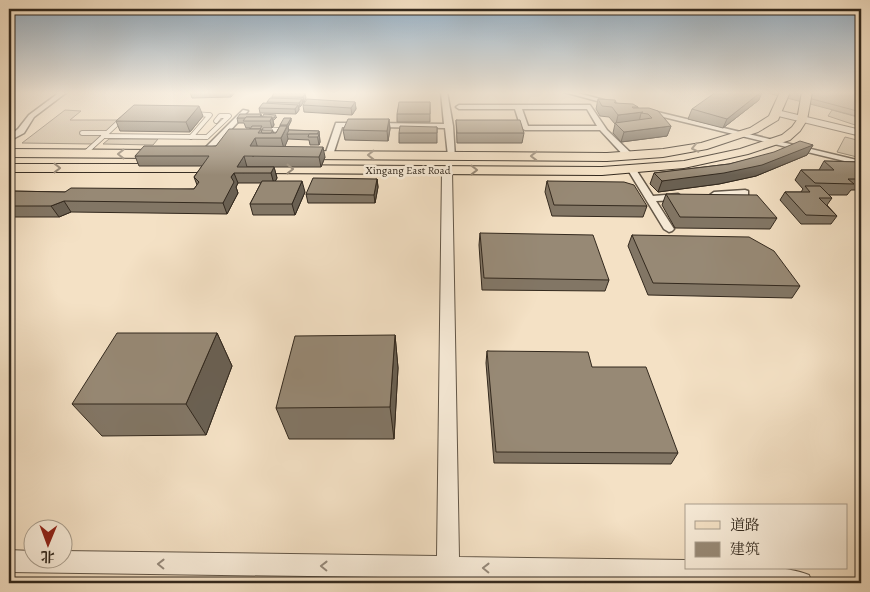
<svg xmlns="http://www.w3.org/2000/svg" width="870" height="592" viewBox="0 0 870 592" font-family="Alegreya,'Noto Serif SC',serif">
	<rect width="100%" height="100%" fill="#f4e1c5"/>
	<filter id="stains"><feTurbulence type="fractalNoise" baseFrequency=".004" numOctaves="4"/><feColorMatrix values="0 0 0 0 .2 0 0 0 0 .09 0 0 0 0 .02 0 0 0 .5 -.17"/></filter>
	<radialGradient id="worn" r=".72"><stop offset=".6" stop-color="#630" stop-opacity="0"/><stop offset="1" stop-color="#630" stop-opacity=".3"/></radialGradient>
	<!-- green -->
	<g fill="#d3c2a9" stroke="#837664">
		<path d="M65,110L81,111L70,120H119L93,144L22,143Z"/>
		<path d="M832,110L861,118V127L828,116Z"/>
		<path d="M845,137L861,141V158L837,152Z"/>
		<path d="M109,139H158L153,145L103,144Z"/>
	</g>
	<!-- water -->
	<path fill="#b2a28c" stroke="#7f7260" d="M764,92H861V117L856,116Z"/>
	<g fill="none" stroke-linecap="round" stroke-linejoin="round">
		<!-- shore -->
		<path stroke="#726655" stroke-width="1" d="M812,99L861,112"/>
		<!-- service casing -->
		<g stroke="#635748" stroke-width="5.5">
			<g id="service">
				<path d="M255,129L283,130"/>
				<path d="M82,133H107L84,154"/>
				<path d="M107,133L121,120"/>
				<path d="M103,136L207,137L229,116H220L216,121"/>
				<path d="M191,137L210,115L195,114"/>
			</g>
		</g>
		<!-- minor casing -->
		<g stroke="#635748" stroke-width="3">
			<g id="minor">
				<path d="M60,92H67L34,117L24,133L9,141V136L18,129L29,115Z"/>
				<path d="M441,92H447L453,126L455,158L448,156L445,128L376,127L372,125L376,123L444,124Z"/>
				<path d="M564,92H574L615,103L612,105Z"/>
				<path d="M590,105L607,130L632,154V158H626L600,130H525L521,128L515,109H459L456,107L459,105ZM522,109H587L597,126H528Z"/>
				<path d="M243,110L248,111L207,156H201V152Z"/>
				<path d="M649,110L861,161V165L647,113V111Z"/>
				<path d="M336,123H360L364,125L360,127H342L333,155L326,157L325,155Z"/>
				<path d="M629,168H635L653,196L678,194L682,197L678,200L656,201L674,229L672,231L669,232L664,229L628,170Z"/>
				<path d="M745,190L748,191V195L714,198L710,195L714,192Z"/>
			</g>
		</g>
		<!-- tertiary casing -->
		<g stroke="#635748" stroke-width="2">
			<g id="tertiary">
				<path d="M777,110L861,130V136L774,115V111Z"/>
				<path d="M447,167L452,170L459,557L686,560V568C721,568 778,562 809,575L812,583L9,572V550L32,551V560H62V551L437,556L442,170Z"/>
			</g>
		</g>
		<!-- primary casing -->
		<g stroke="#33291e" stroke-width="2">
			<g id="primary">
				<path d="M780,92H790L778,120L758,132L707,149L663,157L607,161L300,159L294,155L300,151L607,153L663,149L701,143L750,128L769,116Z"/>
				<path d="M802,92H812L807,120L800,131L790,140L748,154L684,168L602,175L252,173L246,169L252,165L602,167L684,161L740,149L782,135L792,127L797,120Z"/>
				<path d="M9,149L159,150L165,154L159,158L9,157Z"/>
				<path d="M9,164H223L229,168L223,172H9Z"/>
			</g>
		</g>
		<!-- service -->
		<use href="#service" stroke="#f8ecd9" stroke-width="4"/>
		<!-- minor -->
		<use href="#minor" fill="#f8ecd9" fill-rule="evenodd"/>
		<!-- tertiary -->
		<use href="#tertiary" fill="#f8ecd9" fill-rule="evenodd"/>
		<!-- primary -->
		<use href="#primary" fill="#f4e1c5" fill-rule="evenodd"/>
	</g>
	<!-- wall -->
	<g fill="#827665" stroke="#33291e">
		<path d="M190,92H235L231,97L192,98Z"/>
		<path d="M274,93L306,98L304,102H303V103L300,107H299V110L296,114L260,113L259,108L267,103V102L272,98V97Z"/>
		<path d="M598,99L616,102V103L638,107V108L671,126L667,136L621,142L613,133L615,124L609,117L600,116L596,109Z"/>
		<path d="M759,100L723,128L688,119L692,109Z"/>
		<path d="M355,102L356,109L352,115L304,112L303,105Z"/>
		<path d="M430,102V122H397V114Z"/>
		<path d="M261,114L262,117H277L274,120H273L274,125L272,128H263L262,130L274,132L273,133H276L280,126V125L291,118V121L288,127L289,130L319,131L320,142L319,145H310L309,140L288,139L284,147L325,157L321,167H247H274L277,178L275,181L305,192L295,215H253L250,204L261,183H238L236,187L238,193L227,214L71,212L59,217H9V191L65,192L194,189L197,185L194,177L202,166H139L135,156L216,146L250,129V128H246L244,123H238L237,118Z"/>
		<path d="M203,116L190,132L120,131L116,121Z"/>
		<path d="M389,119L390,129L388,141L345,140L343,130Z"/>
		<path d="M456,120L524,133L522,143H457Z"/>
		<path d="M437,127V143H399V133Z"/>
		<path d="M813,145L807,155L756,176L719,184L658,192L650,184L654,173L729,164Z"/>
		<path d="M824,161L861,162V190H851L847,195H828L832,198L827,205L837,216L831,224H801L780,200L785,192H801L803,189L795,180L801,170H819Z"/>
		<path d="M377,179L378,187L375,203H308L306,194Z"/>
		<path d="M547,181L647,206L643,217L552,216L545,192Z"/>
		<path d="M666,194L777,218L770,229L675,228L662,205Z"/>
		<path d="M480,233L609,280L605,291L482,290L479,245Z"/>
		<path d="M632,235L800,286L792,298L648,295L628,246Z"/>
		<path d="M217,333L232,366L206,435L102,436L72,404Z"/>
		<path d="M395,335L398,368L394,439H289L276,408Z"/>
		<path d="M487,351L592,367L678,453L671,464L494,463L486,363Z"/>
	</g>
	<!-- shaded-wall -->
	<g fill="#6a6052" stroke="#33291e">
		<path d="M229,92H235L231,97Z"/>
		<path d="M761,92H762L759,100L723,128L727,119Z"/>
		<path d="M305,93L306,98L304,102L303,97Z"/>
		<path d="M302,99L303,103L300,107L299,103Z"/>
		<path d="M355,102L356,109L352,115L351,108Z"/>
		<path d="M298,105L299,110L296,114L295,109Z"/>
		<path d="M199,106L203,116L190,132L186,122Z"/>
		<path d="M643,112L641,113L639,122L616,124L618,115Z"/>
		<path d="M272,117L274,125L272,128L270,121Z"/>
		<path d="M291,118V121L288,127L289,134H287L288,139L284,149L281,138L287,127V125Z"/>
		<path d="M389,119L390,129L388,141L387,131Z"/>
		<path d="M671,126L667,136L621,142L624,132Z"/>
		<path d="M319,131L320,142L319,145L317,134Z"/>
		<path d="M255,138L258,149L253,157L250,146Z"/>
		<path d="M813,145L807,155L756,176L719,184L658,192L662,181Z"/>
		<path d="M323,147L325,157L321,167L319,157Z"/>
		<path d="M244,156L247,167L244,173L237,167Z"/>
		<path d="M274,167L277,178L274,184L271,173Z"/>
		<path d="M234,173L238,183L236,187L238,193L227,214L223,203L231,177Z"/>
		<path d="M377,179L378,187L375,203L374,195Z"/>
		<path d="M302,181L305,192L295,215L292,204Z"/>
		<path d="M64,201L71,212L59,217L51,206Z"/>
		<path d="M217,333L232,366L206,435L186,404Z"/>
		<path d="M395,335L398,368L394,439L390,407Z"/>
	</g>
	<!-- building -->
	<g fill="#978975" stroke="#33291e">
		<path d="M716,92H761L727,119L692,109Z"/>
		<path d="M274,93H305L303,97H272Z"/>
		<path d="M270,98L302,99L299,103L267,102Z"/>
		<path d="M307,99L355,102L351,108L303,105Z"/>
		<path d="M598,99L615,100L616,102H614L615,103L633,104L638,107H632L633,108H649L658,111L671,126L624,132L615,123L652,118L648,114L641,113L643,112L618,115L612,107L602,106Z"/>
		<path d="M399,102H430V114H397Z"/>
		<path d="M263,103L298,105L295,109L259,108Z"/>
		<path d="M134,105L199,106L186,122L116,121Z"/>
		<path d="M240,114H261L260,117H246L245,118H237Z"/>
		<path d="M264,114L276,115L274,118L262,117Z"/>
		<path d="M246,117H272L270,121H243Z"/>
		<path d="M284,118H291L287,125H280Z"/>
		<path d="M348,119H389L387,131L343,130Z"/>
		<path d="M456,120H520L524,133H457Z"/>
		<path d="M252,126H262L260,129H250Z"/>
		<path d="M280,126H287L281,138H255L250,146L323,147L319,157L244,156L237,167H274L271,173H234L231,177L234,182L223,203L64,201L51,206H9V191L65,192L71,188L194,189L199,182L194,177L209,156H135L144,146H216L229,129H261L258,133H276Z"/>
		<path d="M400,126L437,127V133H399Z"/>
		<path d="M261,130H273L271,133H262Z"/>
		<path d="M289,130L319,131L317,134H287Z"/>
		<path d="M309,134H319L318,137H308Z"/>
		<path d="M800,141L813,145L762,165L724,173L662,181L654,173L729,164L774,152Z"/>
		<path d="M824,161L861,162V179H848L854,184L815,183L801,170H834Z"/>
		<path d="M313,178L377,179L374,195L306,194Z"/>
		<path d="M262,181H302L292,204H250Z"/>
		<path d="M547,181L624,182L634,185L647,206L554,205Z"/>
		<path d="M805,186H820L832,198H819L837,216L806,215L785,192H810Z"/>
		<path d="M666,194L757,195L777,218L680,217Z"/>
		<path d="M480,233L593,235L609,280L484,278Z"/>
		<path d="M632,235L749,237L774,251L800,286L653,283Z"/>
		<path d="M117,333H217L186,404H72Z"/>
		<path d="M395,335L390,407L276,408L295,336Z"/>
		<path d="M487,351L588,352L592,367H646L678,453L496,452Z"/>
	</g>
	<!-- one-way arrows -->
	<defs><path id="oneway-chevron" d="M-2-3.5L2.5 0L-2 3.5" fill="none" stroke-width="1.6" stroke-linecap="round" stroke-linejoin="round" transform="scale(1.25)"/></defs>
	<g stroke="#948572">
		<use href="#oneway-chevron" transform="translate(695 148) rotate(168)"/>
		<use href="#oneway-chevron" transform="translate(121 154) rotate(-180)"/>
		<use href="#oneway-chevron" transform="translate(371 155) rotate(-180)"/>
		<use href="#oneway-chevron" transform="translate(534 156) rotate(-180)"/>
		<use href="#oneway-chevron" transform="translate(57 168)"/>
		<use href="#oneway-chevron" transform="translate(290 169)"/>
		<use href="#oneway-chevron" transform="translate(474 170)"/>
	</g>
	<g stroke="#968a7c">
		<use href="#oneway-chevron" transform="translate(161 564) rotate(-179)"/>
		<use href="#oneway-chevron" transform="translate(324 566) rotate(-179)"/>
		<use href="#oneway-chevron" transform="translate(486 568) rotate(-179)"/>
	</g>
	<!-- sky -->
	<linearGradient id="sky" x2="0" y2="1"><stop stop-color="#92adc3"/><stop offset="0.53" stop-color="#faf2e5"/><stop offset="1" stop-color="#faf2e5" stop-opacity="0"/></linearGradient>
	<rect width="870" height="175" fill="url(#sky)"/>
	<g text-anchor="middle" stroke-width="5" stroke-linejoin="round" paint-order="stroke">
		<!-- far-street labels -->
		<g font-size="11" fill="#33291e" stroke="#f8ecd9">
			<text x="408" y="174">Xingang East Road</text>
		</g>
	</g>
	<!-- margin -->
	<rect width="870" height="592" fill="none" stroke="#f4e1c5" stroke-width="30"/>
	<rect x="10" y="10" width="850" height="572" fill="none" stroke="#33291e" stroke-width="2.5"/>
	<rect x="15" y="15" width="840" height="562" fill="none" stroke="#33291e"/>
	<!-- legend -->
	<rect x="685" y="504" width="162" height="65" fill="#f8ecd9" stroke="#a99e8e"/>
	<rect x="695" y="521" width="25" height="8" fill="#f4e1c5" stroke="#a99e8e"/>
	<text x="730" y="530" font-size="15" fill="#33291e">道路</text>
	<rect x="695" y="542" width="25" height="15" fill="#978975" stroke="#a99e8e"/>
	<text x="730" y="554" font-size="15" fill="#33291e">建筑</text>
	<!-- north arrow -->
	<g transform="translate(48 544) rotate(181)"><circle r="24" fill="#f8ecd9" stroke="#a99e8e"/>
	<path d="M0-4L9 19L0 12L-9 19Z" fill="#8f2418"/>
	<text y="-8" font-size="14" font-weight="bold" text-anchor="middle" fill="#33291e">北</text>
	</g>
	<rect width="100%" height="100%" filter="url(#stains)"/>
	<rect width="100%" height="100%" fill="url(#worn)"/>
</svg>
